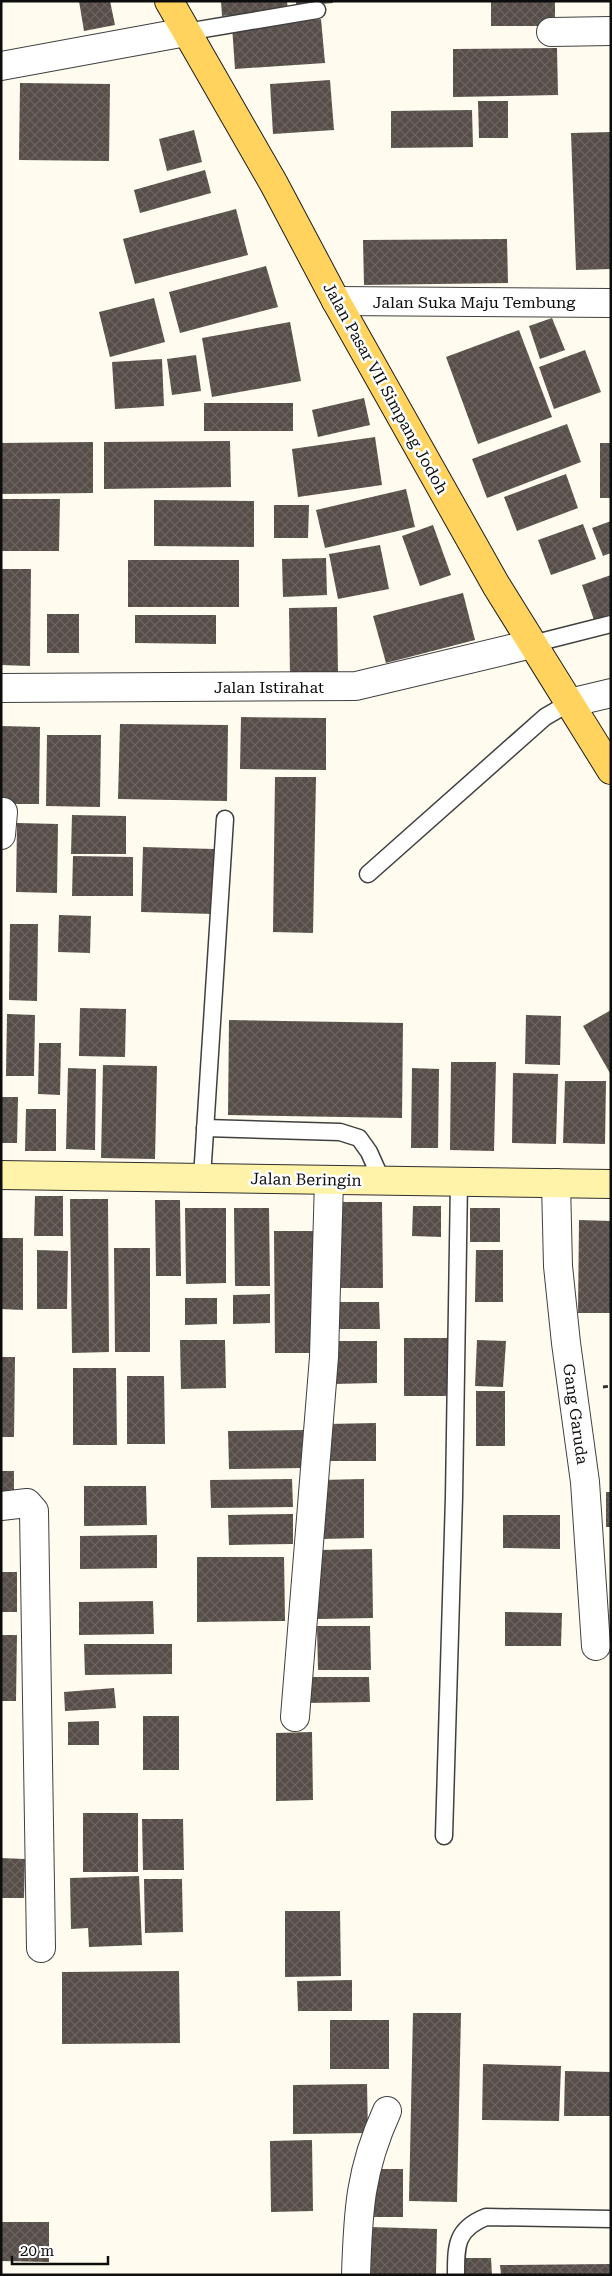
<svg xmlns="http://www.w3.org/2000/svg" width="612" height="2276" viewBox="0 0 612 2276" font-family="'Roboto Serif',serif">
	<defs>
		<pattern id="building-cross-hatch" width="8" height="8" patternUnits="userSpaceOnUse" patternTransform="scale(1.25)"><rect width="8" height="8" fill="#574e49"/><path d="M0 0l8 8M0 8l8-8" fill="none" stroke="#6a635f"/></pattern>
	</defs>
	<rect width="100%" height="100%" fill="#fffbee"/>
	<!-- building -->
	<g fill="url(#building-cross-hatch)">
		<path d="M79,1H110L115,25L84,31Z"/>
		<path d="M221,1H287L288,11L222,16Z"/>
		<path d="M296,1H333V3L296,6Z"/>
		<rect x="491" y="1" width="64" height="25"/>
		<path d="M321,19L325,63L235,69L232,26Z"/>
		<path d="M557,48L558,95L453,97V49Z"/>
		<path d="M330,80L334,130L273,134L270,84Z"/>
		<path d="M20,83L110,84L109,161L19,160Z"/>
		<path d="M478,101H508V138H479Z"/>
		<path d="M472,110L473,147L391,148V111Z"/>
		<path d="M194,130L202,162L167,171L159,139Z"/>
		<path d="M611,132V269L576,270L571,133Z"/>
		<path d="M205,170L211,193L140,213L134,190Z"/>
		<path d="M236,209L248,255L135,284L123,239Z"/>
		<path d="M507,239L508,283L364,285L363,240Z"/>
		<path d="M266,266L278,307L180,333L169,292Z"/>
		<path d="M154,298L165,342L110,357L99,312Z"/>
		<path d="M552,318L565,350L540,359L529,326Z"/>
		<path d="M290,322L301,381L212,397L202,338Z"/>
		<path d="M519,330L552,417L478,444L446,357Z"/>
		<path d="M585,350L601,392L554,409L539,367Z"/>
		<path d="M196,355L201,391L172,395L167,359Z"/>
		<path d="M162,359L164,406L115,409L112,362Z"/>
		<path d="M364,398L370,425L318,437L312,410Z"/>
		<rect x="204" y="403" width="89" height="28"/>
		<path d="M567,424L581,462L487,498L472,459Z"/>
		<path d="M375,437L382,485L298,497L292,449Z"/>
		<path d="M230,441L231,487L104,489V442Z"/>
		<path d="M93,442V493L1,494V443Z"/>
		<rect x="600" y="443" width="11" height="55"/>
		<path d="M566,474L578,508L517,531L504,497Z"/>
		<path d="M406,489L415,527L325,548L316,510Z"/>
		<path d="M1,499H60L59,551H1Z"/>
		<path d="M154,500L254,501V547L154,546Z"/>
		<path d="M274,505H309L308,538H274Z"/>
		<path d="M611,521V553L603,556L592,528Z"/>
		<path d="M583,524L596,559L551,575L538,540Z"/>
		<path d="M433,525L451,575L420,586L402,536Z"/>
		<path d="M380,545L389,589L338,599L329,554Z"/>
		<path d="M326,558L327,595L283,597L282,559Z"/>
		<rect x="128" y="560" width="111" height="47"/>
		<path d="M1,569H31L30,666L1,665Z"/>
		<path d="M611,575V614L594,620L582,585Z"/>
		<path d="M463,593L475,640L386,663L373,616Z"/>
		<path d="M337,607L338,675L290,676L289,608Z"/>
		<rect x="47" y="614" width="32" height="39"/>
		<path d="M135,615H216V644L135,643Z"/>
		<path d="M241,717L326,718V770L240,769Z"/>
		<path d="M120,724L228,725L227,801L118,799Z"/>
		<path d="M2,726L40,727L39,804H1Z"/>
		<path d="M47,735H101L100,807L46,806Z"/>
		<path d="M275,777H316L313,933L273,932Z"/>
		<path d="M72,815L126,816V854H71Z"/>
		<path d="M17,823L58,824L57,893L16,892Z"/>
		<path d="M143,847L214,849L213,914L141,912Z"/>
		<path d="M73,856L133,857V896H72Z"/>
		<path d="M59,915L91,916L90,953L58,952Z"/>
		<path d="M10,924H38L37,1001L9,1000Z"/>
		<path d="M80,1008L126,1009L125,1057L79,1056Z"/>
		<path d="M611,1010V1075L583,1026Z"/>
		<path d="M7,1014L35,1015L34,1076H6Z"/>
		<path d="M526,1015L561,1016L560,1065L525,1064Z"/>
		<path d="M229,1020L403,1023L402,1118L228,1115Z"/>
		<path d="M39,1043H61L60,1095L38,1094Z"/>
		<path d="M451,1062H496L494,1151L450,1150Z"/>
		<path d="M103,1065L157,1066L155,1159L101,1158Z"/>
		<path d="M68,1068L96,1069L95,1150L66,1149Z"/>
		<path d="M412,1068L439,1069L438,1148H411Z"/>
		<path d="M513,1073L558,1074L556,1144L512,1143Z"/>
		<path d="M565,1081H606L605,1144L563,1143Z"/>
		<path d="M1,1097H18L17,1143H1Z"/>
		<path d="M26,1109H56V1151H25Z"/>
		<path d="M35,1196H63V1236H34Z"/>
		<path d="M70,1199H108L109,1352L72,1353Z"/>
		<path d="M155,1200H180L181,1276H156Z"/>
		<path d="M335,1202H382L383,1288H336Z"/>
		<path d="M413,1206H441V1237L412,1236Z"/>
		<path d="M185,1208H226V1283L186,1284Z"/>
		<path d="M234,1208H269L270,1286H235Z"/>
		<rect x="470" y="1208" width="30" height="34"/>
		<path d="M579,1220L611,1221V1313H578Z"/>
		<path d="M274,1231H319L320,1353H275Z"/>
		<path d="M1,1238H23V1310L1,1309Z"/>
		<path d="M114,1248H150V1352H115Z"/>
		<path d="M37,1250L68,1251L67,1309H37Z"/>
		<path d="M476,1250H503V1302H475Z"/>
		<path d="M270,1294V1323L233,1324V1295Z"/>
		<path d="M185,1298H217V1324L185,1325Z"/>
		<path d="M337,1302H379L380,1329H337Z"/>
		<path d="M404,1338H454L453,1396H404Z"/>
		<path d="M180,1340H225L226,1388L181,1389Z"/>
		<path d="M477,1340L506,1341L503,1387L475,1386Z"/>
		<path d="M333,1341H377V1383L333,1384Z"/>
		<path d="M1,1357H15L14,1437H1Z"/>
		<path d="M73,1368H116L117,1445H73Z"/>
		<path d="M127,1376H164L165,1444H127Z"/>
		<rect x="476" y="1391" width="29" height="55"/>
		<path d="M376,1423V1461H327V1424Z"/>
		<path d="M303,1430V1468L229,1469L228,1431Z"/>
		<rect x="1" y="1471" width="13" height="31"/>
		<path d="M292,1479L293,1507L211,1508L210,1480Z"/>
		<path d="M364,1479V1538L321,1539L320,1480Z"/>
		<path d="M84,1486H146L147,1525L84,1526Z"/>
		<rect x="606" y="1492" width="5" height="35"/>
		<path d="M293,1514V1544L229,1545L228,1515Z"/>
		<path d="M503,1515H560V1549L503,1548Z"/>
		<path d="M157,1535V1568L80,1569V1536Z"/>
		<path d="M372,1549L373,1618L318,1619V1550Z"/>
		<path d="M197,1557H284L285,1621L197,1622Z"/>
		<rect x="1" y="1572" width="16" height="40"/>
		<path d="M153,1601L154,1634L79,1635V1602Z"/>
		<path d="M505,1612L562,1613L561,1646H505Z"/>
		<path d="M317,1626H370L371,1670H318Z"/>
		<path d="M1,1635H17L16,1701H1Z"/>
		<path d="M84,1644H172V1674L85,1675Z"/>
		<path d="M306,1677H369L370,1702L306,1703Z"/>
		<path d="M114,1688L116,1708L65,1711L64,1692Z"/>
		<rect x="143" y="1716" width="36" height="54"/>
		<path d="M99,1721V1745H68V1722Z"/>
		<path d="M312,1732L313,1800L276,1801V1733Z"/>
		<rect x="83" y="1813" width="55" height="59"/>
		<path d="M142,1819H183L184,1870H143Z"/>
		<path d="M1,1858L25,1859L24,1898H1Z"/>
		<path d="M139,1876L142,1945L89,1947L88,1928L71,1929L70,1878Z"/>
		<path d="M144,1879H182L183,1932L145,1933Z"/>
		<path d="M285,1911H340L341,1976L285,1977Z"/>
		<path d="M179,1971L180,2043L62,2044V1972Z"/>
		<path d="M352,1980V2011H298L297,1981Z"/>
		<path d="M413,2013H461L457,2202L409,2201Z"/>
		<rect x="330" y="2020" width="59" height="49"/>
		<path d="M483,2064L561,2066L559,2121L482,2120Z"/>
		<path d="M565,2071L611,2072V2116H564Z"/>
		<path d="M367,2084L368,2133L293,2134V2085Z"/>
		<path d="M312,2140L313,2211L271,2212L270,2141Z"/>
		<path d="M370,2169H403V2217H371Z"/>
		<path d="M1,2222H49V2262L1,2261Z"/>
		<path d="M370,2227L437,2229L436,2275H369Z"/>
		<path d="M462,2258H491L492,2275H462Z"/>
		<path d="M611,2264V2275H501L500,2265Z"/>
	</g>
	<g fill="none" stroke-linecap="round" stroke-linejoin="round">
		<!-- lane casing -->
		<g stroke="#404040" stroke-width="19">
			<g id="lane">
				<path d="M186,32L317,10"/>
				<path d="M532,644L611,624"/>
				<path d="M368,874L545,717L569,703"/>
				<path d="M205,1128L340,1132L359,1138L369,1152L382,1181"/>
				<path d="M202,1178L225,819"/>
				<path d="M444,1836L454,1497L459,1181"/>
				<path d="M456,2275C456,2245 456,2229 486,2217L611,2219"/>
			</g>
		</g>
		<!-- street casing -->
		<g stroke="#404040" stroke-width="30">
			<g id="street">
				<path d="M551,32L611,31"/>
				<path d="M1,66L186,32"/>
				<path d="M336,301L611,303"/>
				<path d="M1,688L356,686L532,644"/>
				<path d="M569,703L611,693"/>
				<path d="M1,835L3,812"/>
				<path d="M556,1183L558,1266L566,1343L585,1482L596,1646"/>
				<path d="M1,1506L27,1503L34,1511L41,1948"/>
				<path d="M295,1717L324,1357L329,1180"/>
				<path d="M356,2275C358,2211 360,2170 387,2111"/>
			</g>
		</g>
		<!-- secondary casing -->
		<g stroke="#2f2f2f" stroke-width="30">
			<path id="secondary" d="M1,1175L611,1184"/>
		</g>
		<!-- primary casing -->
		<g stroke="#1e1e1e" stroke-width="30">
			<path id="primary" d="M169,1L274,184L336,301L496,585L611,770"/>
		</g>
		<!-- path -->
		<path stroke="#2f2f2f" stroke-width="3" stroke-dasharray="5 2.5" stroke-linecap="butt" d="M603,1387L611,1386"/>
		<!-- lane -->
		<use href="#lane" stroke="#fff" stroke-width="16"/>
		<!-- street -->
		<use href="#street" stroke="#fff" stroke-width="28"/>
		<!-- secondary -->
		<use href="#secondary" stroke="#fff3a9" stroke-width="28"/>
		<!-- primary -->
		<use href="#primary" stroke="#ffd35e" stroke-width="28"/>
	</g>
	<g text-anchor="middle" stroke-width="5" stroke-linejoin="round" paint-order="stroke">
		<!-- street labels -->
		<g font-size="16" fill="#0d0d0d" stroke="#fff">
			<text x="474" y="308">Jalan Suka Maju Tembung</text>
			<text transform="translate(386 388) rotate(61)" y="6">Jalan Pasar VII Simpang Jodoh</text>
			<text x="269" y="693">Jalan Istirahat</text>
			<text transform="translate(306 1179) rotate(1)" y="6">Jalan Beringin</text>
			<text transform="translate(576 1414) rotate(82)" y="6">Gang Garuda</text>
		</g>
	</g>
	<!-- border -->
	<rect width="612" height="2276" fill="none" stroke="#0d0d0d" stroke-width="5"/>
	<!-- scale -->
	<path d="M12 2256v8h96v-8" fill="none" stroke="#0d0d0d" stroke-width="2.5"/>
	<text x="20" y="2256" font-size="15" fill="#0d0d0d" stroke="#ffffff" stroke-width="4" paint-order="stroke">20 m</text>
</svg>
